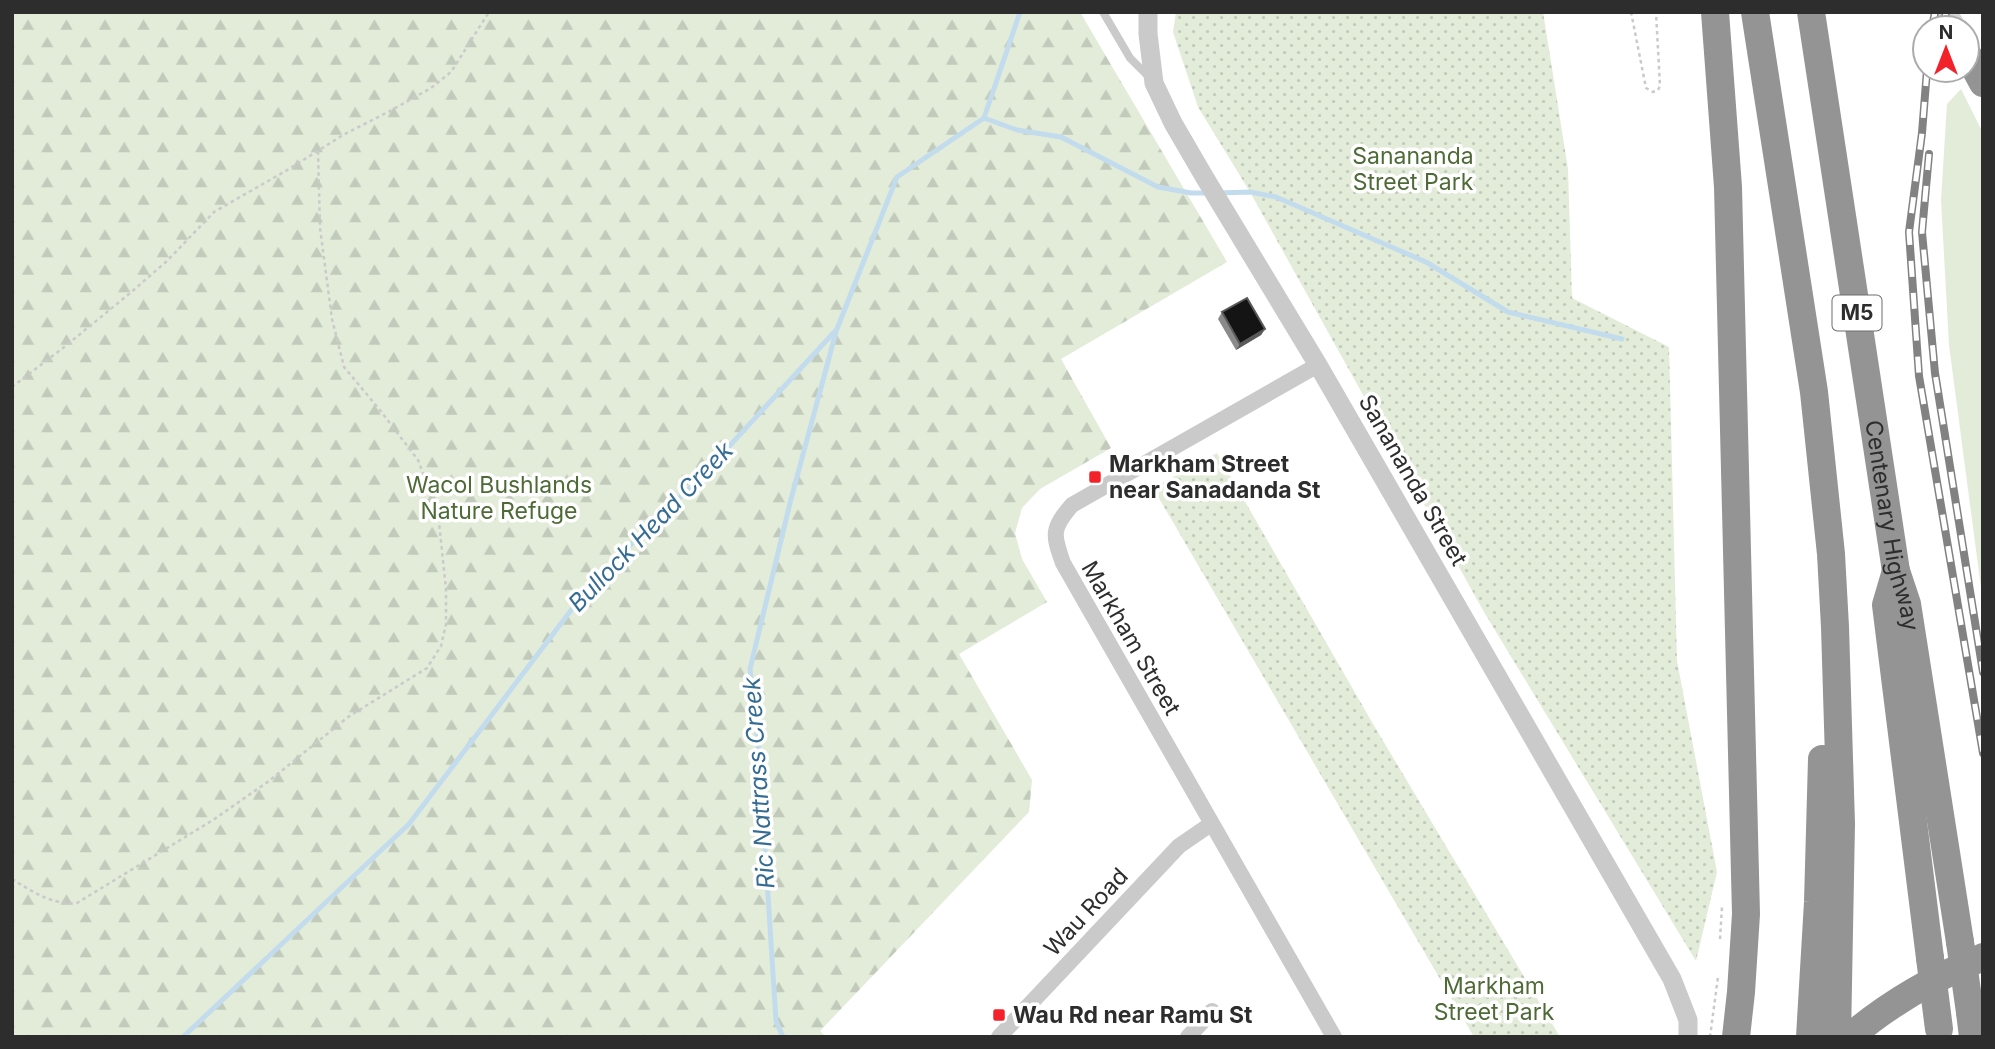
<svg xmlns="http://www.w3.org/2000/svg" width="1995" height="1049" viewBox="0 0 1995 1049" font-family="Inter,sans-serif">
	<defs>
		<pattern id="forest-firs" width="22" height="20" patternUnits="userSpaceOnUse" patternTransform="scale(1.75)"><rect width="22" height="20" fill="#e2ecd9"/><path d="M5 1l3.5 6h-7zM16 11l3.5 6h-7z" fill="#c2cbbb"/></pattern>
		<pattern id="park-dots" width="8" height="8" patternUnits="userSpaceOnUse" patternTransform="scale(1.75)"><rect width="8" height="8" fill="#e2ecd9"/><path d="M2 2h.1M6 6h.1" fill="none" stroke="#c2cbbb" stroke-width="1.8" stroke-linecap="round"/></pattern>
	</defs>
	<rect width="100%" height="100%" fill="#fff"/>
	<!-- grass -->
	<path fill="#e2ecd9" d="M1961,89L1983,133V603L1949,345L1941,200L1947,104Z"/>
	<!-- forest -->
	<path fill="url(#forest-firs)" d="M12,12H1080L1227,262L1061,359L1111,448L1040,489L1022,508L1015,533L1022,559L1047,602L959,654L1032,780L1029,812L820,1031L826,1037H12Z"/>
	<!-- park -->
	<g fill="url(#park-dots)">
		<path d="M1176,12H1543L1568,169L1572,298L1669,347L1677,661L1717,872L1696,961L1484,612L1250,192L1198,107L1173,32Z"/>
		<path d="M1217,453L1373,724L1560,1037H1474L1153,488Z"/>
	</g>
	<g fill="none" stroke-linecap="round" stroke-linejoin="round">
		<!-- stream -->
		<g stroke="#c3dced" stroke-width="5">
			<path d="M984,118L1017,130L1061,137L1158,187L1191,193H1209"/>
			<path d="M1219,193L1250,192L1276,197L1426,262L1508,312L1622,339"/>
			<path d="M183,1037L409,824L594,580L699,479L837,329L897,177L984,118L1020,12"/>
			<path d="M783,1037L776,1021L759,754L750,669L791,499L836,332"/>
		</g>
		<!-- motorway-tunnel -->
		<path stroke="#d5d5d5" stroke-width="28" stroke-dasharray="28 14" stroke-linecap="butt" d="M1942,12L1952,28"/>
		<!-- path -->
		<g stroke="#cacaca" stroke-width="2.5" stroke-dasharray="3.5 3.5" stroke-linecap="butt">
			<path d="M1631,12L1646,88L1653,92L1658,90L1660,86L1656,12"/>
			<path d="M12,387L63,348L129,294L167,261L214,212L289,169L343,135L390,111L431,88L451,72L489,12"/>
			<path d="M12,879C33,892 52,905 77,903L213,820L269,781L348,717L427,668L441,646L446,624V589L438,513L418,460L379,409L344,367L332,319L320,228L318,151"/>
			<path d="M1720,939L1722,907"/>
			<path d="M1710,1037L1718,977"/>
		</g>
		<!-- service -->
		<path stroke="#cacaca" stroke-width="8" d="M1103,12L1130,58L1150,78"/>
		<!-- minor -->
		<g stroke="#cacaca" stroke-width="16">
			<path d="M1318,365L1072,505C1051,529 1053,535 1063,563L1334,1037"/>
			<path d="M999,1037L1179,846L1211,824"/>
			<path d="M1188,1037L1212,1011"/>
		</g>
		<!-- tertiary -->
		<path stroke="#cacaca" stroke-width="19" d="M1148,12V34L1154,83L1173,123L1205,178L1318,365L1672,979L1688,1020V1037"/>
		<!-- motorway -->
		<g stroke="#949494" stroke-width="28">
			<path d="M1715,12L1728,187L1746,914L1741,992L1736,1037"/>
			<path d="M1755,12L1814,392L1831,554L1835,627L1841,824L1837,1037"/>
			<path id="s1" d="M1811,12L1896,571L1907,604L1960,942"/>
			<path d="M1969,57L1983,83"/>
			<path d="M1896,571L1886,605L1930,958"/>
			<path d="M1970,1012L1973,1037"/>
			<path d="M1810,1037L1818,902L1822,759"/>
			<path d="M1850,1037C1890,1002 1934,978 1983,957"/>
		</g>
		<!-- rail casing -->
		<g stroke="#828282" stroke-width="8">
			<g id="rail">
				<path d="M1932,28L1935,12"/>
				<path d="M1943,28L1946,12"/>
				<path d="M1927,70L1922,133L1909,232L1919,376L1983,753"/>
				<path d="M1929,154L1922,232L1935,373L1983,672"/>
			</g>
		</g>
		<!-- rail -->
		<use href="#rail" stroke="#fff" stroke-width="5" stroke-dasharray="16" stroke-linecap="butt"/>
		<!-- motorway-bridge -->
		<g stroke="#949494" stroke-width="28">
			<path d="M1960,942L1970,1012"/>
			<path d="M1930,958L1939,1029"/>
		</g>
	</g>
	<!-- wall -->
	<path fill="#8a8a8a" d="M1222,312L1265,329L1261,335L1236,350L1218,319Z"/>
	<!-- shaded-wall -->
	<path fill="#5a5a5a" d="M1265,329L1261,335L1236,350L1240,344Z"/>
	<!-- building -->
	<path fill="#141414" stroke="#5a5a5a" stroke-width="2" d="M1247,298L1265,329L1240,344L1222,312Z"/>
	<!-- markers -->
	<g fill="#f2212a" stroke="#fff" stroke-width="2.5">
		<rect x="1088" y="470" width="14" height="14" rx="3.5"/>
		<rect x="992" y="1008" width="14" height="14" rx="3.5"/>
	</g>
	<g text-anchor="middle" stroke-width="7" stroke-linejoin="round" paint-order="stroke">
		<!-- shield labels -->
		<rect fill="#fff" stroke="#6c6c6c" stroke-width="2" x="1832.5" y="295.5" width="49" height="35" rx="5"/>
		<g font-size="21" font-weight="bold" fill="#2d2d2d">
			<text x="1857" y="320">M5</text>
		</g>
		<!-- park labels -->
		<g font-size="23" fill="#4e6b37" stroke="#fff">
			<text x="1413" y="164">Sanananda<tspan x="1413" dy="26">Street Park</tspan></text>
			<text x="499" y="493">Wacol Bushlands<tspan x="499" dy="26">Nature Refuge</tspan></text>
			<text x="1494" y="994">Markham<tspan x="1494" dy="26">Street Park</tspan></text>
		</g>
		<!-- poi labels -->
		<g font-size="23" font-weight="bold" fill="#2d2d2d" stroke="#fff" text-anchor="start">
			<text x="1109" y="472">Markham Street<tspan x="1109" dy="26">near Sanadanda St</tspan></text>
			<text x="1013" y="1023">Wau Rd near Ramu St</text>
		</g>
		<!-- street labels -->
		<g font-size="23" fill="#2d2d2d" stroke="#fff">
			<text transform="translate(1413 480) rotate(60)" y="8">Sanananda Street</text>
			<text dy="8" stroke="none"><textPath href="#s1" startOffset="520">Centenary Highway</textPath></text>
			<text transform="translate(1131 638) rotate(60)" y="8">Markham Street</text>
			<text transform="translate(1086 912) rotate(-47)" y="8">Wau Road</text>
		</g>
		<!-- water labels -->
		<g font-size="24" font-style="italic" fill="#356c94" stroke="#fff">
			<text transform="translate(651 527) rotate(-46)" y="8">Bullock Head Creek</text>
			<text transform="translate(759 783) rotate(-94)" y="8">Ric Nattrass Creek</text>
		</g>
	</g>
	<!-- border -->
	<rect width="1995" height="1049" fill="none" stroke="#2d2d2d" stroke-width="28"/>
	<!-- north arrow -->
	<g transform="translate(1946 49)"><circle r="33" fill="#ffffff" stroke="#ababab" stroke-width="2"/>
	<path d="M0-5L12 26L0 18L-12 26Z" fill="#f2212a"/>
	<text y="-10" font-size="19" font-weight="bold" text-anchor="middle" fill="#2d2d2d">N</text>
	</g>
</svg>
